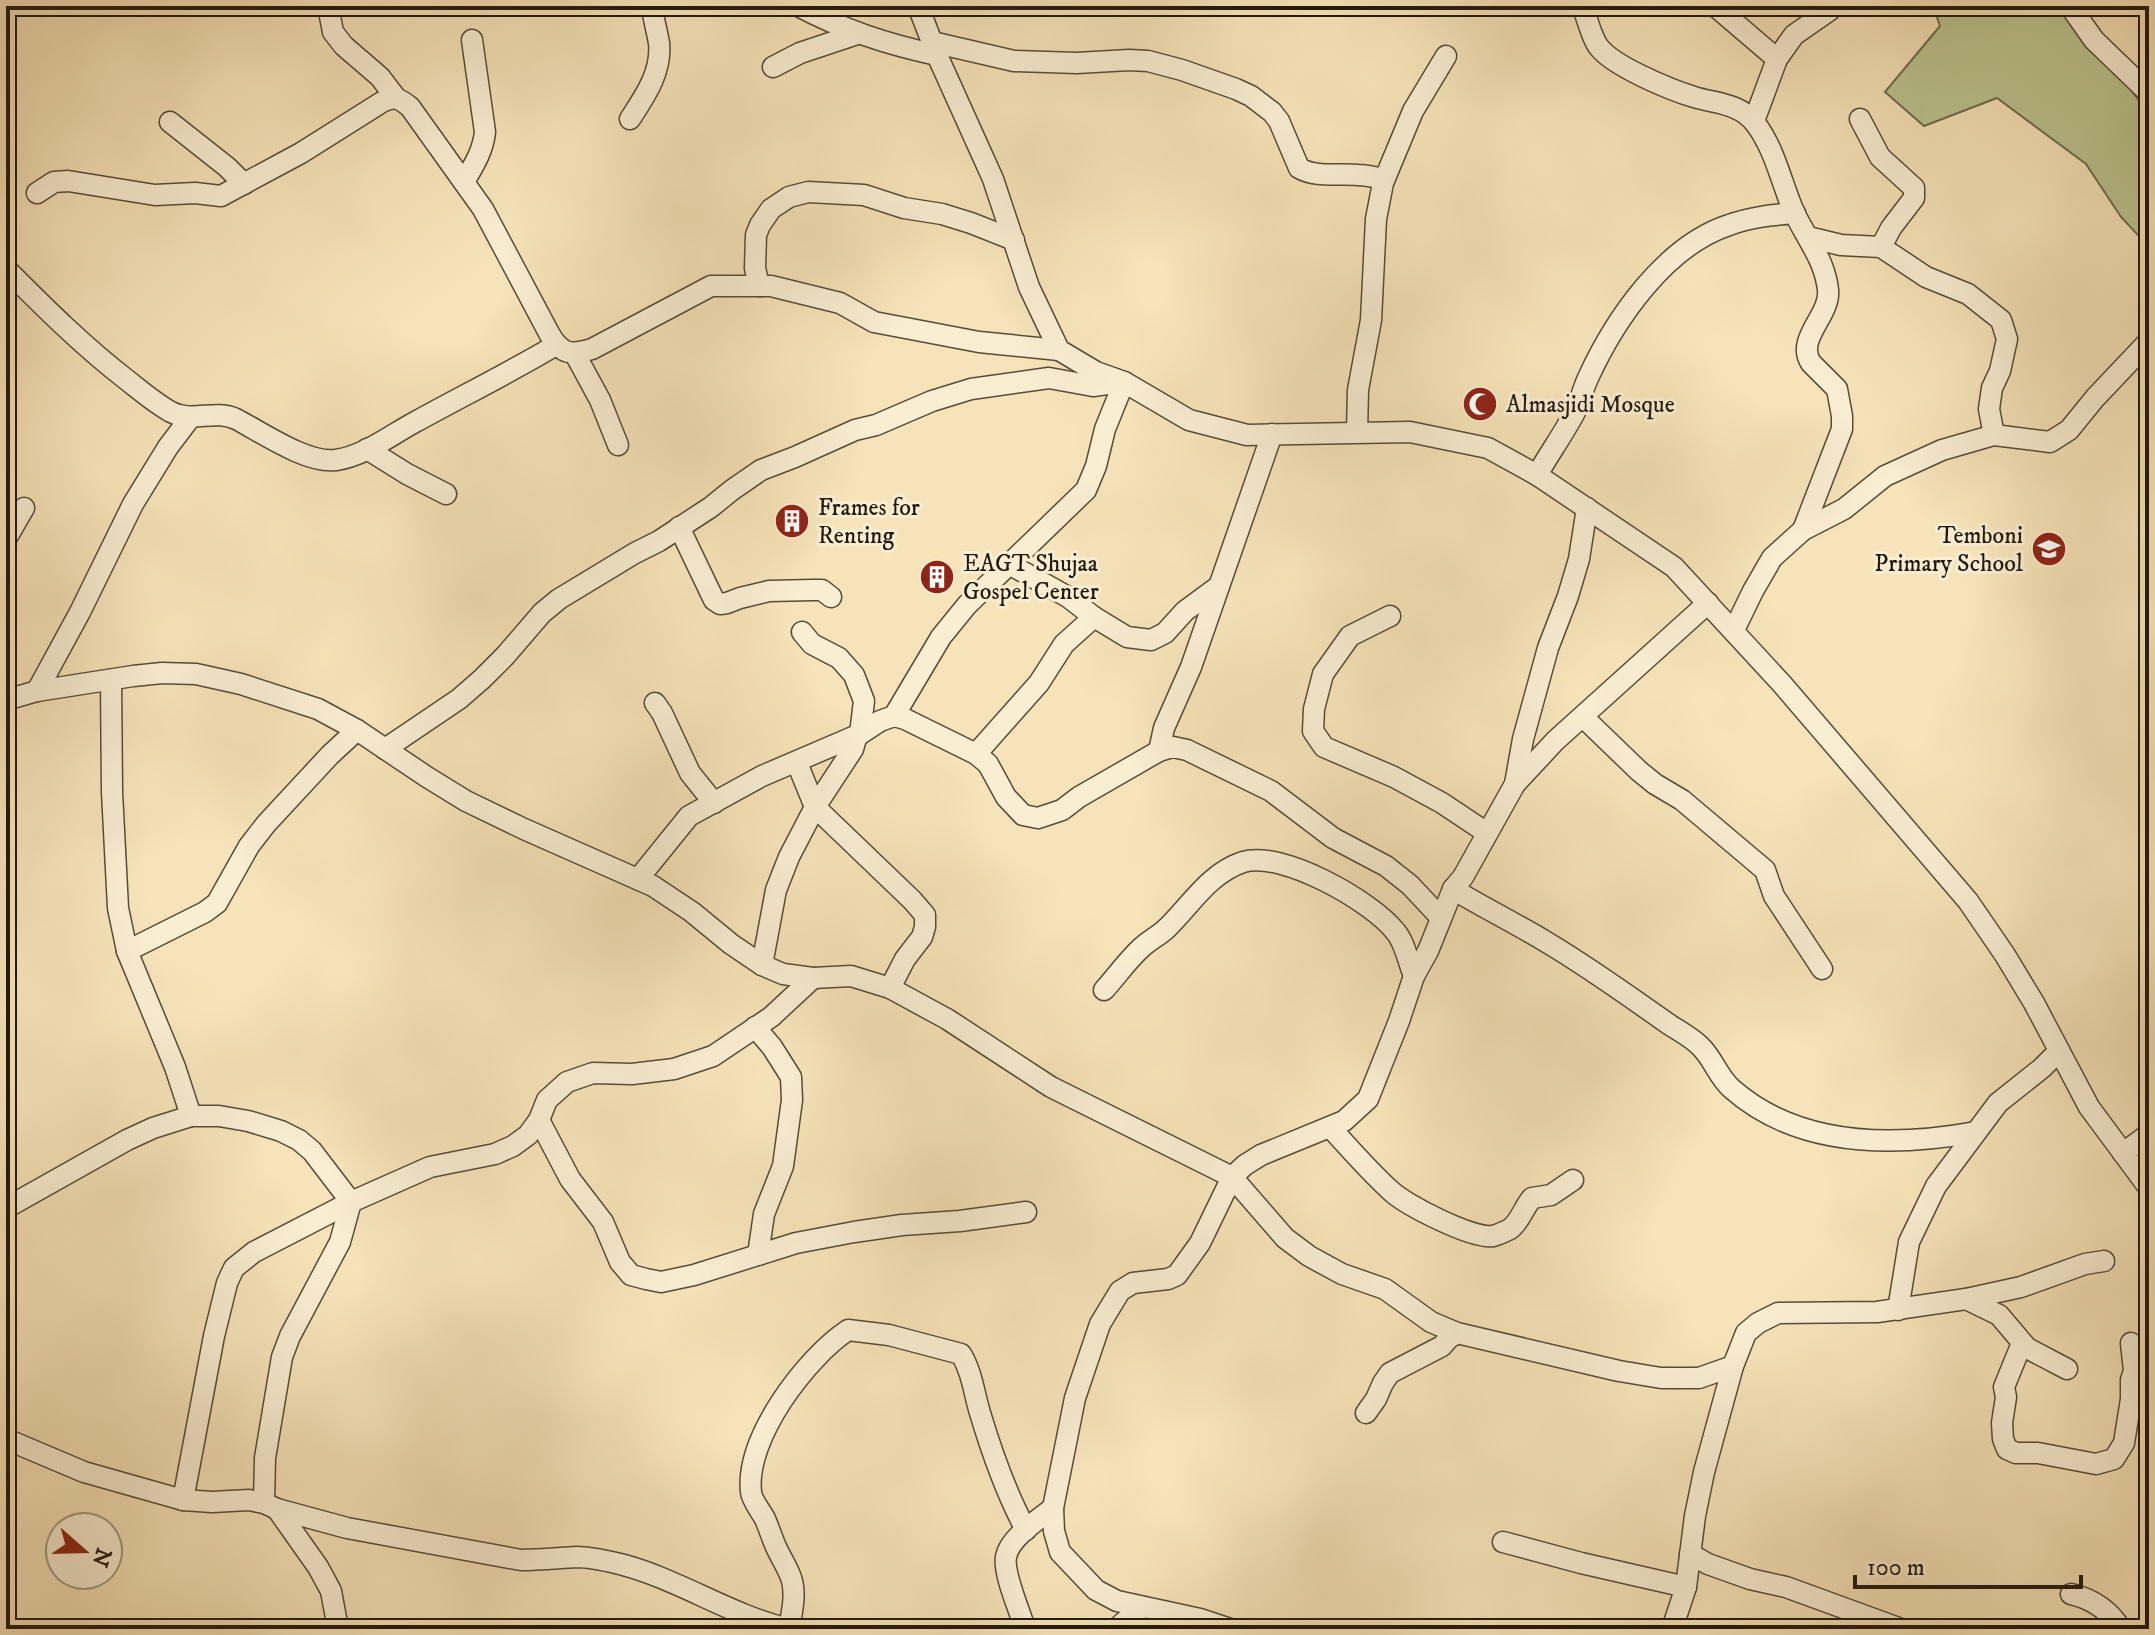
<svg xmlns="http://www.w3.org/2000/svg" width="2155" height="1635" viewBox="0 0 2155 1635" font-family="'IM FELL DW Pica',serif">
	<rect width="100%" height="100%" fill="#f6e3b9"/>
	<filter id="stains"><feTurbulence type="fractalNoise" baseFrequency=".0025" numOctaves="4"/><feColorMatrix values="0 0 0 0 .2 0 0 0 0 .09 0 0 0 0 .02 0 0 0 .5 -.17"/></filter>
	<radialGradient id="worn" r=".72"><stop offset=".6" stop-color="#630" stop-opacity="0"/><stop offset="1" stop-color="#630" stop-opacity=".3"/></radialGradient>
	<!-- green -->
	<path fill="#bbc490" stroke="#6e6e4f" stroke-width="2" d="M1933,6H2064L2149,113V247L2121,217L2086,164L1997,98L1924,126L1885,92L1940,26Z"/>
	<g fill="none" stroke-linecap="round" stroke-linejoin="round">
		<!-- minor casing -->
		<g stroke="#574c39" stroke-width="23">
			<g id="minor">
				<path d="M328,6L333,32L344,46L380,77L396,98"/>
				<path d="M798,6C844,30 886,44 937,55"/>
				<path d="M918,6L937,55L993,179L1029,287L1059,350L1096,372L1124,382L1189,420L1247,435L1410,432L1488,448L1537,475L1674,567L1782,684L1968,901L2005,955L2034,1003L2089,1107L2149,1188"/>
				<path d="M1582,6C1588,19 1590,34 1598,46C1612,66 1671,90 1694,97C1717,104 1739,103 1755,123C1775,149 1781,182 1794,212C1806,238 1825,260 1828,290C1831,315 1795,339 1811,363L1837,389L1842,416V429L1803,530"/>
				<path d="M1715,6L1777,59"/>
				<path d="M2070,6L2094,40L2149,93"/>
				<path d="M932,42L1014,61L1077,63L1129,60L1148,61L1182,70L1236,89L1251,96L1272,112L1279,121L1299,168C1316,178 1339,173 1358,175C1366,175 1375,177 1384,179"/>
				<path d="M773,67L800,53L857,34"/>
				<path d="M630,119C645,96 662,72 659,43C657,31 653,18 652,6"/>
				<path d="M1860,119L1880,157L1914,188V198L1891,228L1881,247"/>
				<path d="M1754,121L1777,59L1794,35L1830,10"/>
				<path d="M170,122L227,167L244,184"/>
				<path d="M464,182C474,165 483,151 485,132L472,40"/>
				<path d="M37,193L54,182L68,181L155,195L195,193L221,196L301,153L382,102C395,96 399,98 410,107L483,209L550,335C562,355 571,355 592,349L711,286H771L840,303L874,322L979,342L1059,350"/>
				<path d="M1808,237L1841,245L1881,247L1926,277L1968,294L2001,320L2007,339L2000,371L1992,388L1989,409L1994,435"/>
				<path d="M6,269C45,308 83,346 127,380C141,391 155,403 171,412C192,423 215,409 236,419C261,432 307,464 336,460C365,456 392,434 417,421C464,395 511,372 556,345"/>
				<path d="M759,286L755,268L756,235L760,225L771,209L789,197L808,192L864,195L904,208L942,214L971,223L1014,240"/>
				<path d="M575,354L600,400L618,445"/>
				<path d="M1357,432L1358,390L1371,320L1376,219L1383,183L1413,111L1446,56"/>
				<path d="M367,449L407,474L446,494"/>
				<path d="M1537,475C1549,454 1564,433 1575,412C1580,401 1583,389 1588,378C1615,319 1665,246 1729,225C1751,217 1772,215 1795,213"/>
				<path d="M679,527L714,600L720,604L727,603L740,598L769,591L812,590H822L831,597"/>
				<path d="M6,539L24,508"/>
				<path d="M1009,564L1068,597L1094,617L1127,637L1151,640L1165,633L1185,611L1219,586"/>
				<path d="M1390,616L1350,636L1323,674L1314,709L1313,731L1324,747L1394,777L1442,803L1487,833"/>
				<path d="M1734,630L1753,591L1772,558L1803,530L1844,509L1885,476L1942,450L1994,435L2050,442L2069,430L2095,398L2149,341"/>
				<path d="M802,632L812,644L839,658L854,675L864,701L860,734"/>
				<path d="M111,680L112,792L118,908L127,951L175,1067L191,1116"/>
				<path d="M37,691L80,612L133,504L168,447L190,418"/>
				<path d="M6,700L37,691L133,676L162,673L196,674L241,684L318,709L357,730L427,777L466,801L524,829L653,886L692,912L731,944L762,965L783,974L813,978L851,976L890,988L947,1019L1051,1087L1232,1177L1285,1238L1309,1256L1342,1274L1385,1289L1431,1322L1457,1333L1619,1371L1661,1378H1699L1733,1366"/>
				<path d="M655,703L662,713L690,773L714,803"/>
				<path d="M894,716L941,637L967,605L1086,490L1096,466L1105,429L1124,382"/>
				<path d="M1583,717L1639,771L1655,784L1682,800L1765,870L1774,896L1822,969"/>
				<path d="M385,749L459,699L482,679L505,656L542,613L559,599L635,553L659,541L711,507L732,490L761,470L795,457L855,430L876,425L932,401L971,389L1049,378L1093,386L1107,384L1115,379"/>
				<path d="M1159,751L1164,728L1191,667L1272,434"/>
				<path d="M976,754L1039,683L1064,644L1094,617"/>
				<path d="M797,763L815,807L912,900L925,915V927L922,937L905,959L890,988"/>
				<path d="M1515,784L1523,739L1548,648L1568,596L1579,559L1587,508"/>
				<path d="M638,879L689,816L762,776L860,734L880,721L894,716L905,719L976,754L988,764L1006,797L1023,815L1038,818L1062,810L1079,797L1159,751L1173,747L1187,750L1271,791L1333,838L1386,866L1410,885L1441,918"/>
				<path d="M1453,889C1484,908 1517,924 1548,943C1590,968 1630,997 1670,1025C1679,1031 1691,1037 1700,1046C1713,1058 1718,1077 1732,1089C1798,1147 1894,1147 1976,1132"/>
				<path d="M127,951L205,912L217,903L249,846L266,824L330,755L357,730"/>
				<path d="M762,965L776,890L789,857L815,807L853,749L857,735"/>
				<path d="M1104,990C1116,977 1127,961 1140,949C1149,940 1161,935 1169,926C1192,903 1210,873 1243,862C1282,850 1371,901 1395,931C1405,942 1408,962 1414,976"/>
				<path d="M755,1027L772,1047L791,1077L792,1100L783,1166L764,1214L758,1255"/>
				<path d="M539,1120L570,1179L603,1222L620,1262L631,1275L646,1279L661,1282L694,1275L796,1243L854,1232L902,1225L960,1221L1026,1212"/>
				<path d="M1330,1127C1350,1149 1369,1171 1391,1191C1406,1205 1472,1239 1493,1236C1497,1235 1506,1231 1510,1229C1520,1222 1524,1207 1532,1198L1551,1195L1573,1180"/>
				<path d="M2123,1153L2149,1134"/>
				<path d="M6,1208L127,1140L153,1128L191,1116H219L248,1121L281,1131L299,1140L312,1151L351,1202L340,1242L290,1336L282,1357L265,1458L264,1503"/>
				<path d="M1966,1299L1999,1315L2027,1348L2067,1369"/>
				<path d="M1898,1310L1909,1242L1936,1186L1998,1103L2042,1068L2058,1052"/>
				<path d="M2022,1343L2004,1387L2006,1397L2002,1423L2003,1439L2007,1449L2016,1453H2038L2096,1464L2114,1459L2124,1443L2131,1399V1380L2134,1371L2131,1343"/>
				<path d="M1366,1413L1376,1399L1383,1383L1390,1373L1442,1346L1449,1338L1457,1333"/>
				<path d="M6,1439L84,1472L183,1500L212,1502L249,1500L264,1503L277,1509L347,1528L521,1560C540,1560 558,1558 577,1557C591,1557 607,1561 620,1564C679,1579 729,1615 789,1629"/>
				<path d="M183,1500L214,1336L227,1283L234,1268L254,1252L351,1202L430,1167L495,1154L513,1146L528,1135L539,1120L547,1100L567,1082L593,1073L632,1074L674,1069L713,1056L771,1017L813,978"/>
				<path d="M277,1509L318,1567L331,1591L338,1629"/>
				<path d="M1503,1542L1581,1563L1686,1587"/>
				<path d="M1690,1554L1708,1564L1750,1579L1786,1587L1901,1629"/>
				<path d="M2071,1594C2093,1599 2109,1610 2121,1629"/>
				<path d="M789,1629C792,1612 797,1591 790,1575C786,1565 780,1556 776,1547C772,1538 769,1528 765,1519C761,1511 752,1501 751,1492C745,1438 806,1358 848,1330L889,1335L961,1354C972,1372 974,1393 980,1413C992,1453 1006,1493 1026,1530"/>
				<path d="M1025,1629C1020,1611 1003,1574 1006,1557C1009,1538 1039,1519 1053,1508"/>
				<path d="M1116,1629L1142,1607"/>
				<path d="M1230,1629L1200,1619L1117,1601L1096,1590L1060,1552L1054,1531L1053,1508L1075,1398L1100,1324L1120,1291L1133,1283L1168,1279L1177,1275L1200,1243L1232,1177L1245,1165L1261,1155L1344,1121L1368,1099L1399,1021L1414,976L1428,951L1453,889L1463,877L1515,784L1555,741L1708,603"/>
				<path d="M1672,1629L1686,1587L1695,1516L1704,1472L1733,1366L1746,1333L1758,1323L1778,1313L1877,1312L1966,1299L2021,1287L2085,1264L2104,1261"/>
			</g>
		</g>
		<!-- minor -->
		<use href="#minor" stroke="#f9edd2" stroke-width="20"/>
	</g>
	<!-- icons -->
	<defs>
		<g id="mosque-disc" transform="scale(1.8)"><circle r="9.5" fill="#8f2418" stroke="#f9edd2"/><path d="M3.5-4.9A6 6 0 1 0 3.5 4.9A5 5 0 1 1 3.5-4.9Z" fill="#fff"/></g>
		<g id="building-disc" transform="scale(1.8)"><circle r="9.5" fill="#8f2418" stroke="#f9edd2"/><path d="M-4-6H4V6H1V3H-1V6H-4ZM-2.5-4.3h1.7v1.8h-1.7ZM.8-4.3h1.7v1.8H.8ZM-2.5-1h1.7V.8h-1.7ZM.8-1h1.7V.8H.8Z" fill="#fff"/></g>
		<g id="school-disc" transform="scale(1.8)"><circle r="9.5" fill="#8f2418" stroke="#f9edd2"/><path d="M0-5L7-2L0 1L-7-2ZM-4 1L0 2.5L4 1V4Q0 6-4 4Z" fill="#fff"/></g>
	</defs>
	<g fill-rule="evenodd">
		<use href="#mosque-disc" x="1480" y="404"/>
		<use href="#building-disc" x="792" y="521"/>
		<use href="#school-disc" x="2049" y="549"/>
		<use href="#building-disc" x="937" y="577"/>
	</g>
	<g text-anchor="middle" stroke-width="6" stroke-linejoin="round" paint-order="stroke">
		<!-- poi labels -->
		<g font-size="24" fill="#22190e" stroke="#f9edd2" text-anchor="start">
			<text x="1506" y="412">Almasjidi Mosque</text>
			<text x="818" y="515">Frames for<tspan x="818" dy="28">Renting</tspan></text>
			<text x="2023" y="543" text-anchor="end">Temboni<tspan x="2023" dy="28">Primary School</tspan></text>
			<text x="963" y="571">EAGT Shujaa<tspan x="963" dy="28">Gospel Center</tspan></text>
		</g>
	</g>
	<!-- margin -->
	<rect width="2155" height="1635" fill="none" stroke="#f6e3b9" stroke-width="32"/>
	<rect x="8" y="8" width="2139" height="1619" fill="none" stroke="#22190e" stroke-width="4"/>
	<rect x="16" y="16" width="2123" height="1603" fill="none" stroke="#22190e" stroke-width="2"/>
	<!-- north arrow -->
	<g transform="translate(84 1551) rotate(110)"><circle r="38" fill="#f9edd2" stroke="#a39884" stroke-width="2"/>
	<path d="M0-6L14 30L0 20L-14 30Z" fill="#8f2418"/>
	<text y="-12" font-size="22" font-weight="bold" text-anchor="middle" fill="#22190e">N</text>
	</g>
	<!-- scale -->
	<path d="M1855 1575v12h226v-12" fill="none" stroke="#22190e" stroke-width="4"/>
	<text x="1867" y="1575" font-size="24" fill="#22190e" stroke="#f9edd2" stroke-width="6" paint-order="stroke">100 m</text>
	<rect width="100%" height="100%" filter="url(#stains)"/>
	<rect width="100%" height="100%" fill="url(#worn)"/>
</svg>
